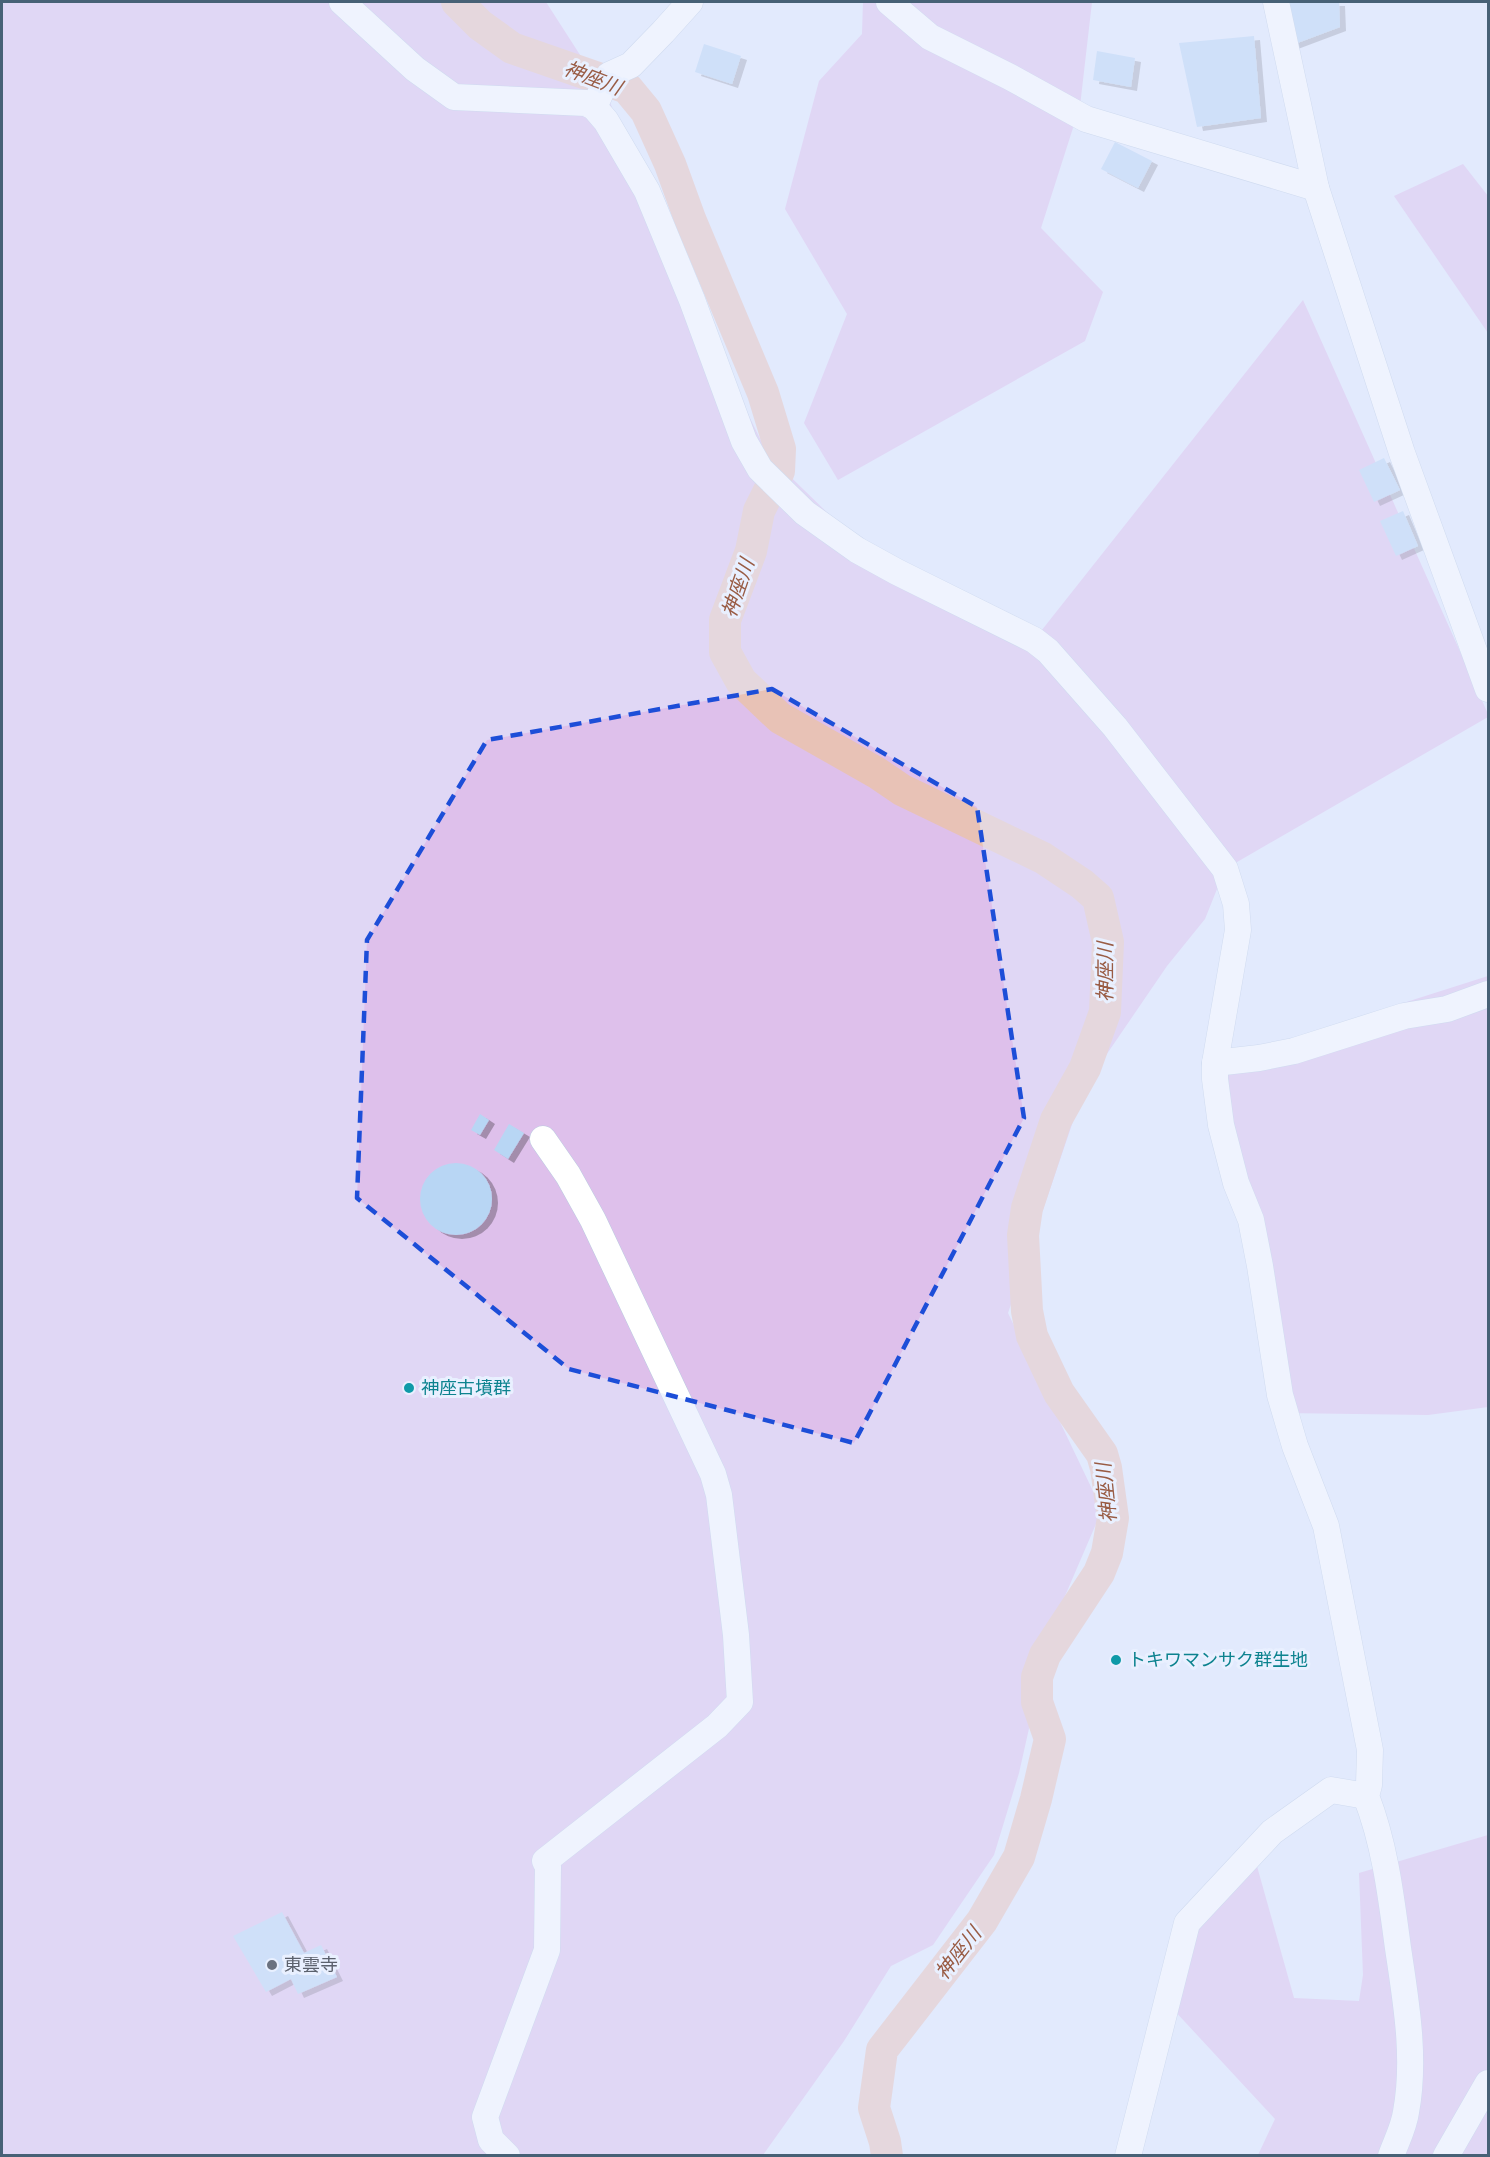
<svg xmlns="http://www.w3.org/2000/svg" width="1490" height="2157" viewBox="0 0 1490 2157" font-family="'PT Sans Narrow','Noto Sans JP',sans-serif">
	<defs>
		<filter id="shadow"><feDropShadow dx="6" dy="4" stdDeviation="0" flood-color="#0004"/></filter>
	</defs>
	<rect width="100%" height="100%" fill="#e2eafd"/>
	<!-- green -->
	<g fill="#dec0eb">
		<path d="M2,2H546L609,100L692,300L768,455L877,561L1034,640L1303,300L1488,714V717L1225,869L1205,919L1167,966L1085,1086L1008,1313L1102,1510L1052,1626L1019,1773L994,1855L933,1945L891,1966L844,2041L763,2155L2,2156Z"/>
		<path d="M863,2H1092L1080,106L1041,228L1103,292L1085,341L838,480L804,423L847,314L785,209L819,81L862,34Z"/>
		<path d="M1463,164L1488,196V333L1394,196Z"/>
		<path d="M1488,976V1407L1428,1415L1285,1413L1215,1063Z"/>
		<path d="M1488,1835V2155H1258L1275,2119L1173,2009L1187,1923L1253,1852L1294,1998L1359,2001L1363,1975L1359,1873Z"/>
	</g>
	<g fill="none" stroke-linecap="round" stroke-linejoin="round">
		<!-- river -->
		<path stroke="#e8c2b6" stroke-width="32" d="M457,2L480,25L512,48L627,88L646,111L670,164L690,219L763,393L780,449L779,471L759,511L751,551L725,620V652L741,681L780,718L877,773L902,790L1043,858L1082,884L1098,898L1108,942L1105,1012L1085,1068L1056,1120L1027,1208L1023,1235L1027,1311L1032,1336L1059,1393L1102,1454L1106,1468L1113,1518L1107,1553L1099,1573L1045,1655L1037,1677V1702L1050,1739L1036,1799L1019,1857L982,1921L882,2050L874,2108L885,2142L887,2156"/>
	</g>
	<!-- building -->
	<g fill="#b8d6f4" filter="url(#shadow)">
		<path d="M1285,2H1339L1340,27L1292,45Z"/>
		<path d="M1254,36L1261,118L1197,127L1179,43Z"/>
		<path d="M704,44L741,56L732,84L695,72Z"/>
		<path d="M1097,51L1135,58L1131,87L1093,80Z"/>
		<path d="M1115,142L1152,161L1138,188L1101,169Z"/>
		<path d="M1384,458L1400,490L1374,502L1359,470Z"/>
		<path d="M1403,511L1418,546L1396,556L1380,521Z"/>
		<path d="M480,1114L489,1120L480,1135L471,1130Z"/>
		<path d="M509,1124L524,1133L508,1159L494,1150Z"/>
		<circle cx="456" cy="1199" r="36"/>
		<path d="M282,1912L304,1953L321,1945L337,1977L298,1994L291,1979L266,1992L233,1936Z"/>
	</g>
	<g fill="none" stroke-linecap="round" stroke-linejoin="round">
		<!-- minor casing -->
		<g stroke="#bacbe0" stroke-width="27">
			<g id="minor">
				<path d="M342,2L415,69L454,97L586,103L594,107L606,121L647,191L692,300L744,441L760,469L805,513L857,550L897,572L1034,640L1048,651L1115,727L1225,869L1236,904L1238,930L1215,1063V1079L1221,1125L1236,1183L1251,1220L1260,1266L1280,1395L1295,1446L1326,1526L1370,1750L1369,1785L1366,1796C1385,1845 1391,1896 1398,1948C1406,2002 1416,2058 1406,2112C1404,2127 1396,2142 1391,2156"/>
				<path d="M889,2L930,37L1010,77L1086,119L1316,188"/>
				<path d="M1276,2L1316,188L1402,453L1488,689"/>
				<path d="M594,107L609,75L631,65L663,32L690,2"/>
				<path d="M1215,1063L1259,1058L1294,1051L1404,1016L1447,1009L1488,994"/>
				<path d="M507,2156L491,2140L485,2117L547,1950L548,1866L545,1861L717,1726L740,1702L736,1635L719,1495L713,1474L593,1220L568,1175L543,1139"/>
				<path d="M1128,2156L1187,1923L1272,1832L1331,1790L1366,1796"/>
				<path d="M1446,2156L1488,2083"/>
			</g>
		</g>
		<!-- minor -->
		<use href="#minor" stroke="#fff" stroke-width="26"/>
	</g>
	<!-- marked area -->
	<path d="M0 0H1490V2157H0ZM772,689L977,807L1024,1118L854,1443L569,1369L357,1198L367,940L487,740Z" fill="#e2eafd" fill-opacity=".55" fill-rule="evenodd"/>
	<path fill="none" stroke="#1d4ed8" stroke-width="4.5" stroke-dasharray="12 8" stroke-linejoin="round" d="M772,689L977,807L1024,1118L854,1443L569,1369L357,1198L367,940L487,740Z"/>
	<!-- markers -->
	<g fill="#0f9aa8" stroke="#e9f0ff" stroke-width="2">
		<circle cx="409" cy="1388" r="6"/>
		<circle cx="1116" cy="1660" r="6"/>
	</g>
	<circle fill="#6b7280" stroke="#e9f0ff" stroke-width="2" cx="272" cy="1965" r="6"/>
	<g text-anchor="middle" stroke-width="6" stroke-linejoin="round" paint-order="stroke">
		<!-- culture labels -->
		<g font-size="18" fill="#0d838f" stroke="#e9f0ff" text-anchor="start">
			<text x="421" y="1394">神座古墳群</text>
			<text x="1128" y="1666">トキワマンサク群生地</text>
		</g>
		<!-- worship labels -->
		<g font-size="18" fill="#5b616d" stroke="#e9f0ff" text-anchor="start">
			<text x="284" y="1971">東雲寺</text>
		</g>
		<!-- water labels -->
		<g font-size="20" font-style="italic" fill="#995c45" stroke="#e9f0ff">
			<text transform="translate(593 78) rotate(21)" y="7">神座川</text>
			<text transform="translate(738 588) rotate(-71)" y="7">神座川</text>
			<text transform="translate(1105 972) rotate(-90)" y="7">神座川</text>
			<text transform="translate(1106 1493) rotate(-96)" y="7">神座川</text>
			<text transform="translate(958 1953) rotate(-52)" y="7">神座川</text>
		</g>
	</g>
	<!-- border -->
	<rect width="1490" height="2157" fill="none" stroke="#476176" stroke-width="6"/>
</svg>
